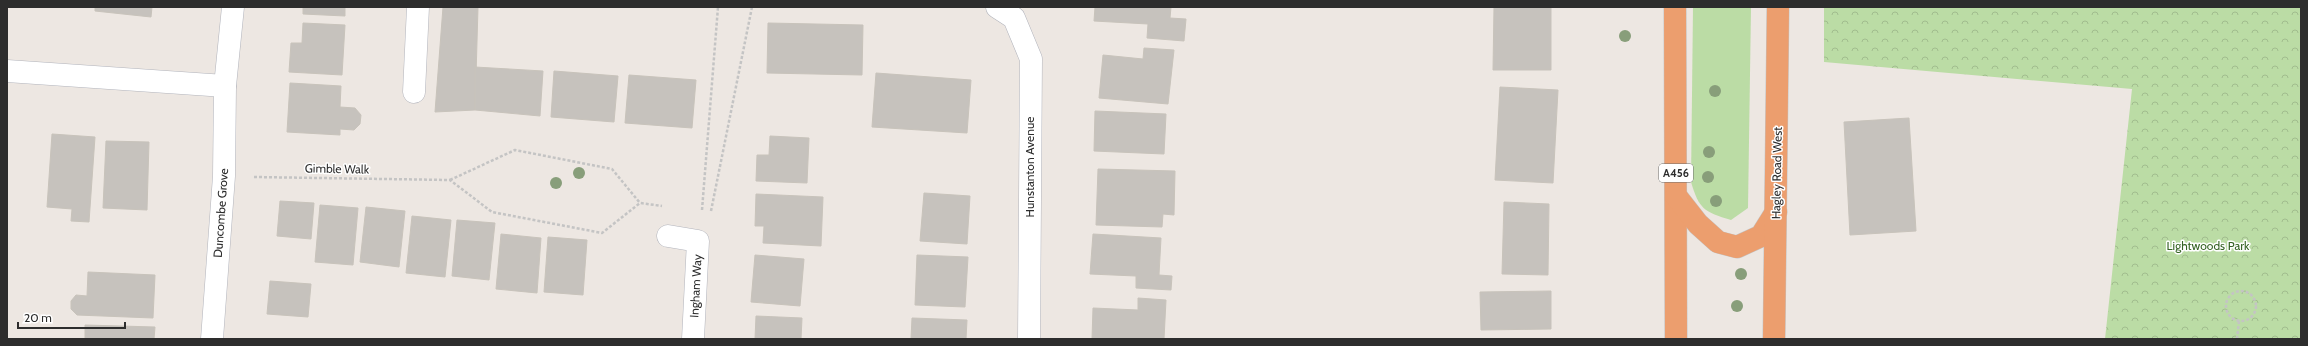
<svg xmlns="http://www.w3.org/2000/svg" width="2308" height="346" viewBox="0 0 2308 346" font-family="Cabin,sans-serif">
	<defs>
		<pattern id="park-crowns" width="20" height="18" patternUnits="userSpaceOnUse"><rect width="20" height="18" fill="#bbdca5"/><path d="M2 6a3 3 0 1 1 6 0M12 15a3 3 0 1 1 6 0" fill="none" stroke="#a1bd8e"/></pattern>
	</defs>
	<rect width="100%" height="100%" fill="#ede7e2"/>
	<!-- grass -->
	<path fill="#bbdca5" d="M1693,7H1751L1748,208L1731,220C1704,212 1699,209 1691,182Z"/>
	<!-- park -->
	<path fill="url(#park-crowns)" d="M1824,7H2301V339H2105L2132,89L1824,62Z"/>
	<!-- building -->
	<g fill="#c6c2bd" stroke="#c8c3bb">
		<path d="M95,7H152L151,17L95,11Z"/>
		<path d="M303,7H345V16L303,14Z"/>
		<path d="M443,7H478L475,110L435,112Z"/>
		<path d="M1095,7H1171L1170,18L1186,19L1184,41L1147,38L1148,24L1094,21Z"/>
		<path d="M1494,7H1551V70H1493Z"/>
		<path d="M303,23L345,25L342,75L289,72L291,43H302Z"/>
		<path d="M768,23L863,25L862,75L767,73Z"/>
		<path d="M1144,48L1174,50L1168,104L1099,98L1103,55L1143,59Z"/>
		<path d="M475,67L543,71L540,116L475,110Z"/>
		<path d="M554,71L618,76L614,122L551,117Z"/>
		<path d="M876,73L971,80L967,133L872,127Z"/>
		<path d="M629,75L696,80L692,128L625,123Z"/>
		<path d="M290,83L341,86L340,107L355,108L361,115L360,124L354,130L340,129V135L287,132Z"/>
		<path d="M1500,87L1558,90L1553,183L1495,180Z"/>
		<path d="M1095,111L1166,114L1164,154L1094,151Z"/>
		<path d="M1909,118L1916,231L1850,235L1844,122Z"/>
		<path d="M52,134L95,137L89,222L71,221L72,209L47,207Z"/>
		<path d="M770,136L809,138L807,183L756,181L757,155H769Z"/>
		<path d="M106,141L149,142L147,210L103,208Z"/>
		<path d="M1098,169L1175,171L1174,215L1163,214L1162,227L1096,225Z"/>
		<path d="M924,193L970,196L967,244L920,241Z"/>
		<path d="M756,194L823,197L821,246L763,243L764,226H755Z"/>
		<path d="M280,201L314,203L311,239L277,236Z"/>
		<path d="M1504,202L1549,204L1548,275L1502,274Z"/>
		<path d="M320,205L358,208L353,265L315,262Z"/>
		<path d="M366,207L405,211L399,267L360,262Z"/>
		<path d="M412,216L451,220L445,277L406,273Z"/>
		<path d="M457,220L495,223L489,280L452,276Z"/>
		<path d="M501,234L541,238L537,293L496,289Z"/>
		<path d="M1093,234L1161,238L1159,275L1172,276L1171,290L1136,288V276L1090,274Z"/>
		<path d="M548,237L587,240L583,295L544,292Z"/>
		<path d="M755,255L804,259L800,306L751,302Z"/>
		<path d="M917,255L968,257L965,307L915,305Z"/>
		<path d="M88,272L155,275L153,318L77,315L71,309V301L76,295L87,296Z"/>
		<path d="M270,281L311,284L308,317L267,314Z"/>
		<path d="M1551,291V329L1481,330L1480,292Z"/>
		<path d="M1138,298L1166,300L1164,339H1092L1093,308L1138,310Z"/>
		<path d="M756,316L802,318L801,339H755Z"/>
		<path d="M912,318L967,320L966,339H911Z"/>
		<path d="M85,325L155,327L154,339H85Z"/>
	</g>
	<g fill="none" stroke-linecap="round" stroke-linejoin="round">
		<!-- minor casing -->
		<g stroke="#b2b4bc" stroke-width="23">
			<g id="minor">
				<path d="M997,7L1014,18L1031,59L1029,339"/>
				<path d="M7,71L225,86"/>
				<path d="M414,92L418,7"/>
				<path d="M668,236L698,241L693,339"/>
				<path d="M212,339L224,176L225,86L233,7"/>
			</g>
		</g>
		<!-- highway casing -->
		<g stroke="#c4c4c4" stroke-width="23">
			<g id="highway">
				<path d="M1675,7L1676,339"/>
				<path d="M1676,196L1698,224L1718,242L1737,247L1761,236L1776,212"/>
				<path d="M1774,339L1778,7"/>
			</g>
		</g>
		<!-- path -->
		<g stroke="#c4c4c4" stroke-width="2.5" stroke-dasharray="3 2" stroke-linecap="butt">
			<path d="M254,177L450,180L492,212L602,233L640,203L662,206"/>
			<path d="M450,180L515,150L612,169L640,203"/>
			<path d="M702,210L718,7"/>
			<path d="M711,211L752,7"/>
			<circle cx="2241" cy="306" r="15"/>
			<path d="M2237,339L2239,321"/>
		</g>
		<!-- minor -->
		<use href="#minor" stroke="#fff" stroke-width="22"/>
		<!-- highway -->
		<use href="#highway" stroke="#ec9e6e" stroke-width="22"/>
	</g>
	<!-- trees -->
	<g fill="#889e7a">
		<circle cx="1625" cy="36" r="6"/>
		<circle cx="1715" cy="91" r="6"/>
		<circle cx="1709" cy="152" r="6"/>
		<circle cx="579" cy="173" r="6"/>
		<circle cx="1708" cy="177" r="6"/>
		<circle cx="556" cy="183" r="6"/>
		<circle cx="1716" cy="201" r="6"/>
		<circle cx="1741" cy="274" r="6"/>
		<circle cx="1737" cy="306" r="6"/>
	</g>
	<g text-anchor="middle" stroke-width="3" stroke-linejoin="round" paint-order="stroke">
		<!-- shield labels -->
		<rect fill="#fff" stroke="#6c6c6c" stroke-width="1" x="1659" y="164" width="34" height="18" rx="3"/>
		<g font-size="11" font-weight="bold" fill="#2d2d2d">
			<text x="1676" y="177">A456</text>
		</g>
		<!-- street labels -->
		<g font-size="12" fill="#2d2d2d" stroke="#fff">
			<text transform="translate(1030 167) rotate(-90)" y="4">Hunstanton Avenue</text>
			<text transform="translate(337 169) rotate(1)" y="4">Gimble Walk</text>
			<text transform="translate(1777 173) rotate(-89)" y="4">Hagley Road West</text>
			<text transform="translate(221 213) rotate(-86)" y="4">Duncombe Grove</text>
			<text transform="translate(696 286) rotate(-87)" y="4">Ingham Way</text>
		</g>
		<!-- park labels -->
		<g font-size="12" fill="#356324" stroke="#fff">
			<text x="2208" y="250">Lightwoods Park</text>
		</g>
	</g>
	<!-- border -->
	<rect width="2308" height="346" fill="none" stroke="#2d2d2d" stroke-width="16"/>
	<!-- scale -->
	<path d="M18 322v6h107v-6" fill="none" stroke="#2d2d2d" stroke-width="2"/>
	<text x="24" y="322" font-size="12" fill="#2d2d2d" stroke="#ffffff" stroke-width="3" paint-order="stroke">20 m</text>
</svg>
